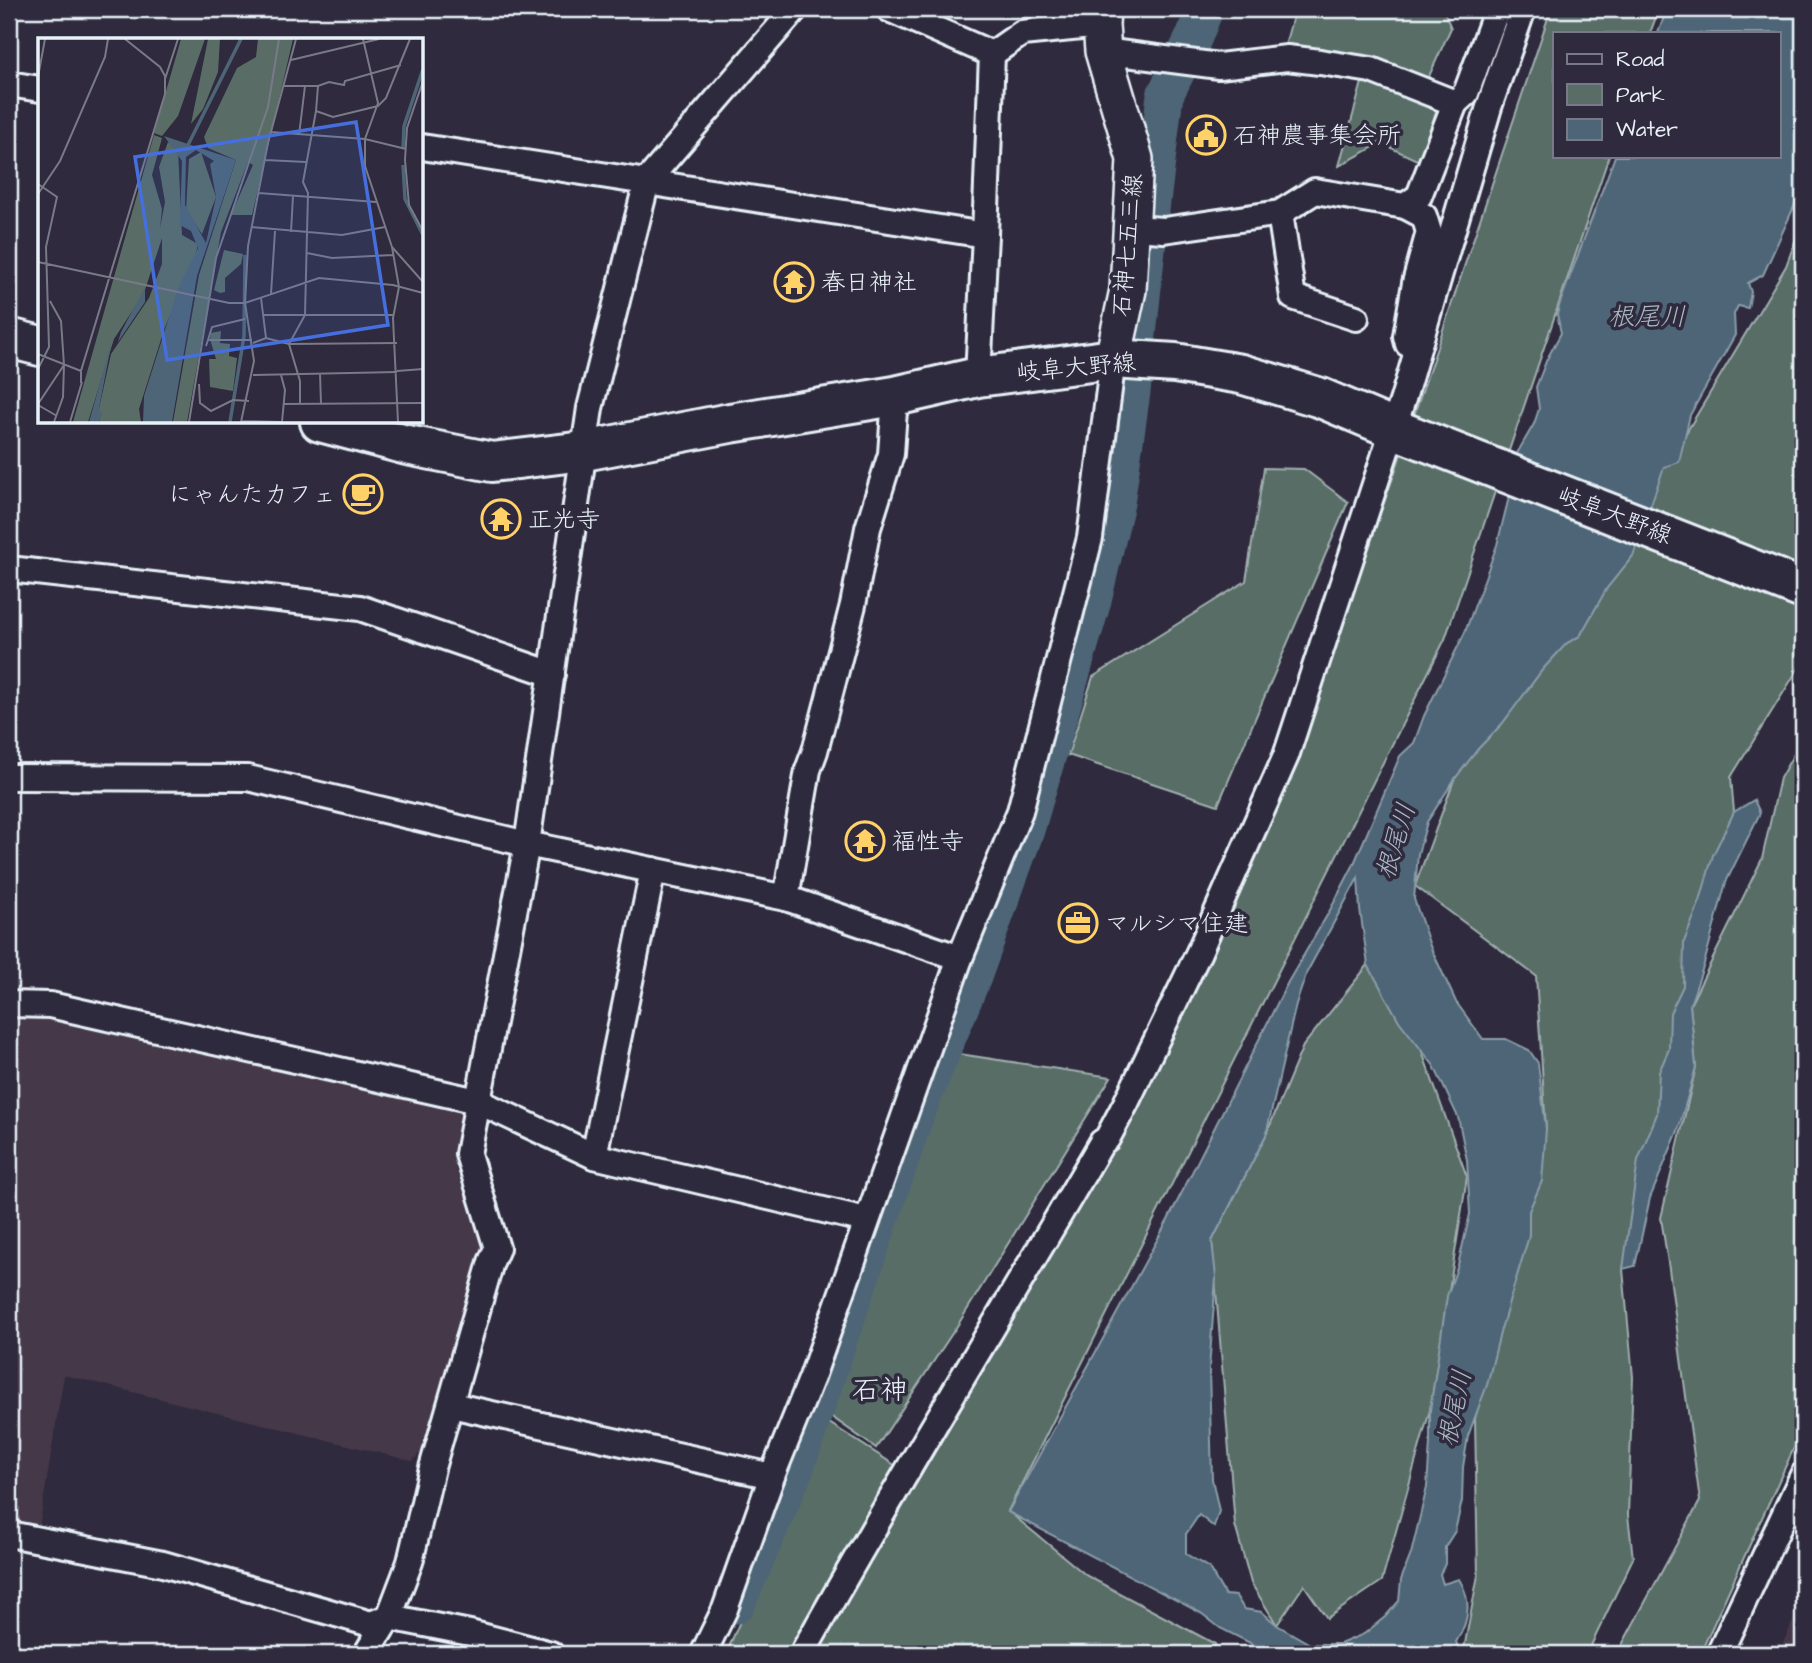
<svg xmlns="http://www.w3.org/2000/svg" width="1812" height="1663" viewBox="0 0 1812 1663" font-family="'Architects Daughter','Klee One',sans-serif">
	<rect width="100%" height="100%" fill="#2f2a3d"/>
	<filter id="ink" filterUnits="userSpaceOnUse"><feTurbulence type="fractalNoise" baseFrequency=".0143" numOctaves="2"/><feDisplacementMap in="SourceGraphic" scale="14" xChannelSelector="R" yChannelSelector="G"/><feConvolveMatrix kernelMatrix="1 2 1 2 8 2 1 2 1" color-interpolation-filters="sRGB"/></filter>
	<g filter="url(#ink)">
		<!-- built -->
		<g fill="#44394a">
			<path d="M9,1018H50L463,1114L455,1167L482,1247L422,1451L412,1461L64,1375L38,1534L9,1529Z"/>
			<path d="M1803,1599V1654H1778Z"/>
		</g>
		<!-- green -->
		<g fill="#596d66" stroke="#a0afaf" stroke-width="2">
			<path d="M1295,9H1443L1451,28L1419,98L1444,112L1421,162L1381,143L1339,166L1367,64L1285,45Z"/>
			<path d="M1551,9H1659L1650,33H1555V156H1609L1445,639L1008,1511L1087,1576L1215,1644L1216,1654H726L826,1421L918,1480L1136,1109L1213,953L1302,731L1395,472Z"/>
			<path d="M1803,220V661L1731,777L1734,812L1623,1269L1633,1377L1628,1515L1633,1558L1587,1654H1463L1478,1575L1475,1419L1546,1129L1536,976L1415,886L1454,780L1686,433L1786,266Z"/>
			<path d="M1264,468L1304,469L1348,502L1218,805L1068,755L1093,677L1246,581Z"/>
			<path d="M1803,738V1428L1700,1654H1617L1700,1501L1669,1269L1661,1218L1696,1067L1690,1005L1762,859L1780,778Z"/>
			<path d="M1368,965L1421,1049L1467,1177L1430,1410L1382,1581L1327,1618L1304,1585L1277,1625L1251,1583L1235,1525L1212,1241L1266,1135L1303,1046Z"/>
			<path d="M946,1052L1111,1077L959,1323L876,1448L819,1408Z"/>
		</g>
		<!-- water -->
		<g fill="#4d6576" stroke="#8b9daa" stroke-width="2" fill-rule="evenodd">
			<path d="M1667,9H1803V187L1763,275L1748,283L1751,292L1748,308L1738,306L1734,314L1735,335L1690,415L1679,462L1664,467L1633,556L1607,588L1580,636L1567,643L1543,669L1502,724L1478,749L1454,780L1427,822L1418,854L1414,899L1430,946L1456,1002L1483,1039H1506L1529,1050L1538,1063L1546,1129L1542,1181L1529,1211V1236L1501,1329L1487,1385L1468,1436L1463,1467L1462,1501L1455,1531L1445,1547V1564L1440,1574L1443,1584L1459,1579C1472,1600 1469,1622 1456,1642L1459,1649L1460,1654H1272L1220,1628L1201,1613L1008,1512L1168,1220L1288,982L1329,912L1353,866L1400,756L1414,743L1424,716L1465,632L1497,545L1510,493L1516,455L1534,424L1539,409L1536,387L1547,359L1561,333L1557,314L1560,303L1615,156H1779V33H1658ZM1358,878L1360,910L1368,965L1399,1021L1434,1066L1458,1117L1467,1160L1470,1214L1458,1265L1447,1296L1430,1410V1443L1427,1487L1411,1554L1401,1580L1399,1601L1385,1617L1364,1634L1340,1644H1310L1277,1625L1262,1612L1244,1609L1236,1596L1225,1595L1209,1568L1186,1554V1534L1199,1515L1214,1527L1219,1511L1212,1479L1209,1369L1216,1277L1212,1241L1266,1135L1296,1004L1307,972Z"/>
			<path d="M1754,800L1760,813L1726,882L1704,964L1690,1005L1696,1067L1678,1131L1650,1198L1635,1266L1623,1269L1638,1160L1657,1114L1659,1072L1669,1049L1670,1013L1683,986L1684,942L1700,901L1713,855L1734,812Z"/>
		</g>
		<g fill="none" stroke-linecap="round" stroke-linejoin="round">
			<!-- river -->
			<path stroke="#4d6576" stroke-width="37" d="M736,1605L794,1472L916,1114L973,977L1026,830L1092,604L1116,503L1132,392L1151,210L1165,95L1194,37L1205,9"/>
			<!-- minor casing -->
			<g stroke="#e8f1f8" stroke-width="30">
				<g id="minor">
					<path d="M889,9L992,54"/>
					<path d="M1103,51L1219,66L1287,58L1320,62L1371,70L1455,103L1466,93L1497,9"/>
					<path d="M992,54L1022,33L1101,25"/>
					<path d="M9,84L40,89"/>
					<path d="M422,147L985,235"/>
					<path d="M1405,206L1424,216L1429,232L1415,283L1406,336L1408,344"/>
					<path d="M1280,213L1293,297L1356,318"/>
					<path d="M1132,228L1164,230L1280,213L1315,191L1405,206L1419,196L1455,103"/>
					<path d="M978,377L985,235L992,54"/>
					<path d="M9,569L360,608L552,674"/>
					<path d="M9,777L248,778L527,844L786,898L960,958"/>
					<path d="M786,898L808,770L815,751L853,605L868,528L891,454L895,396"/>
					<path d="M9,1004L50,1005L477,1101L594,1156L866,1220"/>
					<path d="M594,1156L653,870"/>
					<path d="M451,1405L772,1476"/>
					<path d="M9,1534L163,1564L371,1624L389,1617L470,1633L551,1654"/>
					<path d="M366,1654L389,1617L410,1562L432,1468L491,1262L497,1248L468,1154L527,844L590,408L647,181L795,9"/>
					<path d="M703,1654L725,1609L772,1476L812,1377L960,958L1020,811L1090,538L1113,359"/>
					<path d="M802,1654C898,1481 1003,1313 1102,1142L1107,1139L1126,1103L1199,952L1286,756L1403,399L1489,107L1523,9"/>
					<path d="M1719,1654L1803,1475"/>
				</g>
			</g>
			<!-- secondary casing -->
			<g stroke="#e8f1f8" stroke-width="40">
				<path id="secondary" d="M1102,9L1101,25L1103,51L1135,159L1128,290L1113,359"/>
			</g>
			<!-- primary casing -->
			<g stroke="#e8f1f8" stroke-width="44">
				<g id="primary">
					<path d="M9,338L40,346"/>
					<path d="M320,422L407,445L492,462L584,451L730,423L895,396L978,377L1113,359L1175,363L1241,374L1321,398L1392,428L1803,589"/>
				</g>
			</g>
			<!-- minor -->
			<use href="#minor" stroke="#2f2a3d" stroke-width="24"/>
			<!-- secondary -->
			<use href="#secondary" stroke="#2f2a3d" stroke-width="35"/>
			<!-- primary -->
			<use href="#primary" stroke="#2f2a3d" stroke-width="38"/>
		</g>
	</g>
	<!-- icons -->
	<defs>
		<g id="civic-ring" transform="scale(2.0125)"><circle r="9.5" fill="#2f2a3d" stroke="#ffd166" stroke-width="1.5"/><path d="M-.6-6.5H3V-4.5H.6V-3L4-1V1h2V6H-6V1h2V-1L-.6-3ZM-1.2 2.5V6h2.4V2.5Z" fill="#ffd166"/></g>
		<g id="temple-ring" transform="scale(2.0125)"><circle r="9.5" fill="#2f2a3d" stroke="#ffd166" stroke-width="1.5"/><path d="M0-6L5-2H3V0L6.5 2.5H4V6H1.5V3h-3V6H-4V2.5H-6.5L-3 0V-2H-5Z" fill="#ffd166"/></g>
		<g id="cafe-ring" transform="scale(2.0125)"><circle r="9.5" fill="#2f2a3d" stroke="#ffd166" stroke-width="1.5"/><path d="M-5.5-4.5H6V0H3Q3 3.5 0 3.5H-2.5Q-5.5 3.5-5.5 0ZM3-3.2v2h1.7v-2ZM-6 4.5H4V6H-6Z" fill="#ffd166"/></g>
		<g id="office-ring" transform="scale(2.0125)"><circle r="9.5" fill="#2f2a3d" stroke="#ffd166" stroke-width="1.5"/><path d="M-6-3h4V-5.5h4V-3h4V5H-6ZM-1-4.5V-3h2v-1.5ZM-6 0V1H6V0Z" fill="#ffd166"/></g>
	</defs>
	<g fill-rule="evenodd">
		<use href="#civic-ring" x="1206" y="135"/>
		<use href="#temple-ring" x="794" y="282"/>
		<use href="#cafe-ring" x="363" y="494"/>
		<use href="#temple-ring" x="501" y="519"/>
		<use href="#temple-ring" x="865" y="841"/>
		<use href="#office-ring" x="1078" y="923"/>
	</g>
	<g text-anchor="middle" stroke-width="7" stroke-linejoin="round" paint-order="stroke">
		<!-- poi labels -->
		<g font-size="24" fill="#e8f1f8" stroke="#2f2a3d" text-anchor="start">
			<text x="1233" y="143">石神農事集会所</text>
			<text x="821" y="290">春日神社</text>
			<text x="336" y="502" text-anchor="end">にゃんたカフェ</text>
			<text x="528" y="527">正光寺</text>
			<text x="892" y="849">福性寺</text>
			<text x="1105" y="931">マルシマ住建</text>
		</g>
		<!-- street labels -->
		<g font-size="24" fill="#e8f1f8" stroke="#2f2a3d">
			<text transform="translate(1127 245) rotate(-85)" y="8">石神七五三線</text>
			<text transform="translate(1076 367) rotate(-5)" y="8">岐阜大野線</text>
			<text transform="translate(1615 515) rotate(21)" y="8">岐阜大野線</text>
		</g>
		<!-- water labels -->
		<g font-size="26" font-style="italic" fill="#aab9c4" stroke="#2f2a3d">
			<text x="1647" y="325">根尾川</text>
			<text transform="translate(1395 841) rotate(-73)" y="9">根尾川</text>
			<text transform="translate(1454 1408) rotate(-78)" y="9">根尾川</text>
		</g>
		<!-- quarter labels -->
		<g font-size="28" fill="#e8f1f8" stroke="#2f2a3d">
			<text x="880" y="1399">石神</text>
		</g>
	</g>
	<!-- overview -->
	<g transform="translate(38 38)">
		<rect width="385" height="385" fill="#2f2a3d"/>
		<path d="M143,1H167L140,78L124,98L116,95ZM170,1H182L180,34L165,71L153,86ZM220,1H255L214,177H193L215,127L210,124L183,194L149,384H135L161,237L198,122L170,110L166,99L199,30L218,19ZM116,97L124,100L114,137L124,171L122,190L127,164L121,129L130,104L140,112L144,197L160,206L157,220L127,289L101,371L103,384H62L60,375L73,316L111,260L124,226V200L106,255L76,301L50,384H35ZM163,114L178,159L164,196L148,172L151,121ZM186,212L205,216L203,226L187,240V254L182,255L176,252ZM183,293L182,305L192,306L191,318L199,320L195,353L172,349L171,321H178L172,301L173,295Z" fill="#596d66"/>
		<path d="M126,98L198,122L159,238L134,384H105L106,358L140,251L160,210L153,193L142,187L144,123ZM158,112L176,123L172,126L178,159L168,205L147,167L148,119ZM107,249V264L80,304L83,294ZM74,303L61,370L64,377L61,384H51Z" fill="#4d6576" fill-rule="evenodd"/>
		<path fill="none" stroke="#4d6576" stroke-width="3.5" d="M149,109L203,1M365,111L366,88L385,31M365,127L367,161L385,197M192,384L206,298L207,217"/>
		<path fill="none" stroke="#797a88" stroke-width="2" d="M325,1L340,65L327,101V128L354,209L361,249L355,280L360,384M253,22L341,1M0,39L7,1M127,41L140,1M385,43L369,90L367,122L371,167L385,193M246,48H280L291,44L306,47L307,43L363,27M280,48L278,73L295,79L340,68L348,60L372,1M233,94L327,101L368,111M261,97L267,48M227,122L268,124M0,146L19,159L8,209L11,309L0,331M221,155L338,164M0,156L22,123L67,19L70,1M214,189L304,197L347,189M253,194L255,158M354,209L385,244M269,215L294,220L355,217M0,224L191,265H207L281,240L355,247L385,255M233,256L237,193M223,260L228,300M12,263L23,283L26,327L25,359L16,384M207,265L210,208L230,105L258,1M225,277H355M170,302L174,289L207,281M215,305L228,300L251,306L359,305M168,308L170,302H214M0,316L43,333M359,333L385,331M282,335L283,366M215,337L359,334M243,337L247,352L244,384M43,345V333L127,56V38L122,29L87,1M161,346L162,365L173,373L195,362L211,363M0,366L26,327M245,366L385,365M262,366V343L251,306L267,277L270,155L265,144L278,73M0,367L19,378M204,383L244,384M32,384L44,344M151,384L178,220L230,69L241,1M203,384L216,323L207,265"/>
		<path fill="#466fde" fill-opacity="0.15" stroke="#466fde" stroke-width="3.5" d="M318,84L350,287L129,322L97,119Z"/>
		<rect width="385" height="385" fill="none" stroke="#e8f1f8" stroke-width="3.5"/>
	</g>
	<!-- margin -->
	<rect width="1812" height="1663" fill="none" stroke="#2f2a3d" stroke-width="35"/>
	<rect x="18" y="18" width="1777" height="1628" fill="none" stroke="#e8f1f8" stroke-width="2.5" filter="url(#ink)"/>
	<!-- legend -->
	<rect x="1553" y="32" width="228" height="126" fill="#2f2a3d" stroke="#797a88" stroke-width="2"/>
	<rect x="1567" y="54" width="35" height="10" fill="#2f2a3d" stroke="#797a88" stroke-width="2"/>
	<text x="1616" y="66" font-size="21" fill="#e8f1f8">Road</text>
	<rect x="1567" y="84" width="35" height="21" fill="#596d66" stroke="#797a88" stroke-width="2"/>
	<text x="1616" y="102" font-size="21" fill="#e8f1f8">Park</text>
	<rect x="1567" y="119" width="35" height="21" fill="#4d6576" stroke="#797a88" stroke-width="2"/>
	<text x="1616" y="136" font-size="21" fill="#e8f1f8">Water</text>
</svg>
